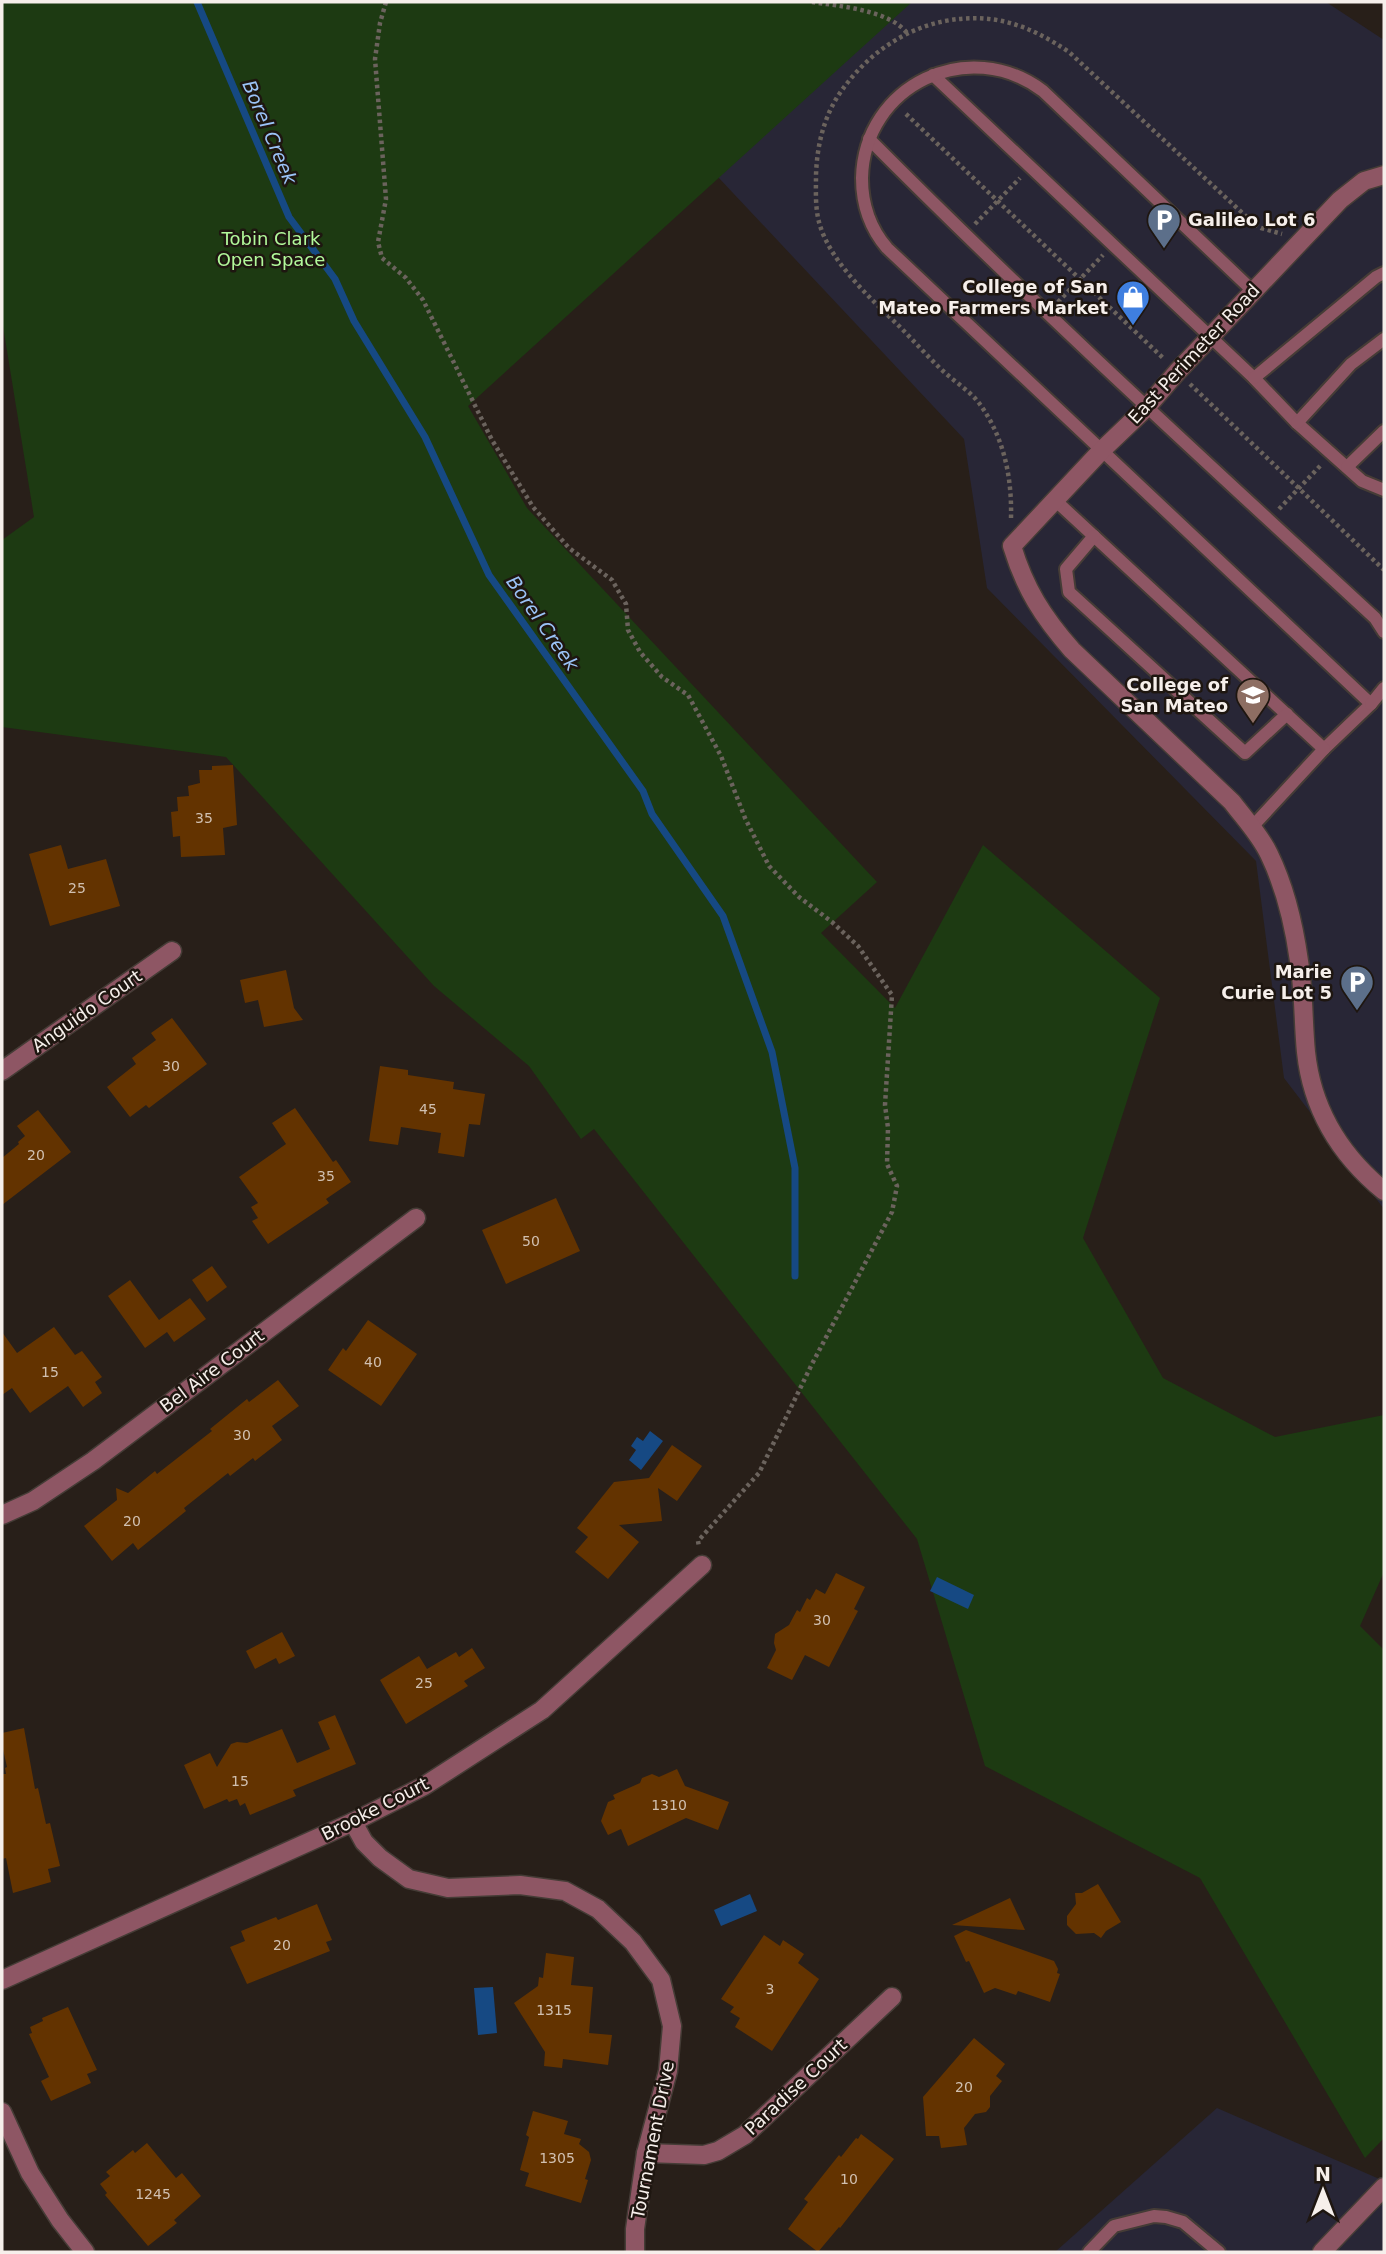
<svg xmlns="http://www.w3.org/2000/svg" width="1386" height="2254" viewBox="0 0 1386 2254" font-family="'DejaVu Sans',sans-serif">
	<rect width="100%" height="100%" fill="#281f19"/>
	<!-- education -->
	<g fill="#282636">
		<path d="M905,2H1326L1384,40V1209L1284,1078L1256,861L987,588L964,439L718,177Z"/>
		<path d="M1217,2108L1384,2181V2252H1055Z"/>
	</g>
	<!-- green -->
	<path fill="#1d3a12" d="M2,2H912L468,406L527,508L877,882L821,933L895,1008L983,845L1160,998L1083,1238L1163,1378L1275,1437L1384,1415V1572L1360,1626L1384,1650V2138L1365,2158L1200,1878L985,1766L917,1539L594,1129L581,1139L529,1066L434,986L226,757L2,727V540L34,517L2,320Z"/>
	<!-- water -->
	<g fill="#164983">
		<path d="M650,1431L663,1441L641,1470L629,1460L636,1450L631,1446L637,1437L643,1441Z"/>
		<path d="M937,1577L974,1595L968,1609L930,1591Z"/>
		<path d="M750,1894L757,1911L721,1926L714,1910Z"/>
		<path d="M493,1987L497,2033L478,2035L474,1988Z"/>
	</g>
	<g fill="none" stroke-linecap="round" stroke-linejoin="round">
		<!-- stream -->
		<path stroke="#164983" stroke-width="7" d="M197,2L289,217L335,279L354,321L425,437L489,575L643,791L652,814L723,916L772,1052L795,1168V1276"/>
	</g>
	<!-- building -->
	<g fill="#633300">
		<path d="M233,765L237,825L223,828L225,855L181,857L180,836L173,837L171,812L178,811L177,797L189,796L188,786L200,783L199,770H212V766Z"/>
		<path d="M61,845L68,869L106,859L120,906L50,926L29,854Z"/>
		<path d="M286,970L294,1008L303,1020L264,1027L258,1000L245,1003L240,980Z"/>
		<path d="M172,1018L207,1064L149,1108L146,1105L130,1117L107,1087L136,1064L132,1058L156,1040L151,1033Z"/>
		<path d="M380,1066L408,1070V1075L454,1082L453,1089L485,1094L480,1125L469,1124L464,1157L438,1153L441,1133L401,1127L398,1145L369,1141Z"/>
		<path d="M295,1108L333,1162L336,1160L351,1182L326,1199L329,1203L268,1244L252,1221L258,1218L251,1207L258,1203L239,1177L286,1144L272,1123Z"/>
		<path d="M38,1110L71,1152L2,1205V1158L19,1144L18,1142L25,1136L17,1126Z"/>
		<path d="M556,1198L580,1251L506,1284L482,1230Z"/>
		<path d="M212,1266L227,1287L207,1302L192,1280Z"/>
		<path d="M130,1280L159,1320L190,1298L206,1319L174,1342L167,1332L145,1348L108,1296Z"/>
		<path d="M368,1320L417,1354L381,1406L328,1370L343,1348L346,1351Z"/>
		<path d="M54,1327L75,1355L82,1351L102,1377L95,1382L102,1393L83,1407L68,1386L30,1413L12,1388L2,1395V1332L17,1353Z"/>
		<path d="M278,1380L299,1406L272,1426L282,1440L255,1461L253,1458L230,1476L228,1473L184,1508L186,1511L138,1550L133,1543L112,1561L84,1526L117,1500L116,1488L128,1493L155,1471L157,1474L212,1431L210,1429L247,1399L249,1402Z"/>
		<path d="M672,1445L702,1466L677,1501L658,1488L662,1521L619,1525L639,1542L608,1579L575,1552L588,1537L577,1528L614,1482L649,1478Z"/>
		<path d="M836,1573L865,1587L854,1609L858,1611L829,1667L805,1655L792,1680L767,1668L776,1650L774,1643L775,1634L789,1625L797,1610L800,1612L807,1598L810,1600L816,1589L825,1594Z"/>
		<path d="M282,1632L295,1656L279,1664L276,1658L255,1669L246,1651Z"/>
		<path d="M472,1648L485,1668L464,1681L468,1686L406,1724L380,1680L419,1656L427,1669L456,1652L459,1657Z"/>
		<path d="M335,1715L356,1764L293,1790L296,1796L250,1815L245,1803L240,1806L237,1799L229,1802L227,1799L204,1809L184,1765L210,1753L217,1767L231,1744L237,1742L247,1743L282,1729L297,1763L330,1749L318,1722Z"/>
		<path d="M24,1728L35,1789L38,1788L46,1824L50,1823L60,1866L48,1869L51,1882L13,1893L6,1858L2,1859V1774H6L5,1768L7,1767L2,1745V1733Z"/>
		<path d="M677,1769L685,1786L729,1802L718,1830L686,1818L628,1846L621,1829L608,1835L601,1821L608,1802L615,1799L613,1795L640,1783L642,1778L652,1774L659,1777Z"/>
		<path d="M1098,1884L1121,1922L1106,1931L1101,1938L1094,1933L1076,1934L1067,1925V1916L1076,1904L1075,1893H1082Z"/>
		<path d="M1010,1898L1025,1930L952,1925Z"/>
		<path d="M317,1904L332,1940L326,1942L330,1951L247,1984L230,1947L245,1941L241,1931L276,1917L278,1920Z"/>
		<path d="M966,1930L1054,1961L1058,1969L1057,1973L1060,1974L1050,2002L1018,1991L1016,1995L995,1988L984,1993L969,1961L966,1962L954,1936Z"/>
		<path d="M764,1935L780,1946L783,1940L804,1954L798,1963L819,1979L772,2051L735,2027L740,2018L730,2012L734,2007L721,1999Z"/>
		<path d="M546,1953L574,1957L571,1985L593,1987L589,2033L612,2035L608,2065L563,2059L562,2068L544,2066L545,2052L514,2003L538,1986L539,1977L543,1978Z"/>
		<path d="M68,2007L97,2070L87,2074L91,2083L51,2101L41,2081L49,2077L29,2034L32,2033L30,2027L43,2021L42,2018Z"/>
		<path d="M974,2038L1005,2064L996,2076L1002,2081L990,2096V2107L986,2112L975,2114L964,2128L967,2145L941,2148L939,2136H926L923,2097Z"/>
		<path d="M533,2111L568,2121L564,2134L581,2139L579,2144L589,2152L591,2160L585,2179L588,2180L581,2203L525,2186L529,2173L520,2170L529,2137L526,2135Z"/>
		<path d="M861,2134L894,2159L840,2228L839,2227L818,2252L788,2229L808,2202L804,2199L839,2155L841,2157L856,2138L858,2139Z"/>
		<path d="M147,2143L176,2178L182,2173L201,2196L174,2220L177,2223L148,2246L105,2195L107,2193L100,2184L110,2176L106,2172L133,2150L135,2153Z"/>
	</g>
	<g fill="none" stroke-linecap="round" stroke-linejoin="round">
		<!-- service casing -->
		<g stroke="#453c36" stroke-width="16">
			<g id="service">
				<path d="M933,75L1254,378L1297,423L1362,481L1384,490"/>
				<path d="M869,139C1033,304 1204,460 1375,618L1384,632"/>
				<path d="M1253,291L1043,91C969,35 864,85 862,178C862,204 870,228 887,248L1371,704L1324,749"/>
				<path d="M1254,378L1376,277L1384,273"/>
				<path d="M1297,423L1351,364L1384,339"/>
				<path d="M1347,467L1384,431"/>
				<path d="M1056,501L1324,749L1252,827"/>
				<path d="M1094,536L1066,569L1069,592L1245,753L1287,714"/>
				<path d="M1371,704L1384,688"/>
				<path d="M1089,2252L1114,2226L1154,2216L1166,2217L1183,2222L1219,2252"/>
			</g>
		</g>
		<!-- minor casing -->
		<g stroke="#453c36" stroke-width="21">
			<g id="minor">
				<path d="M1384,175L1364,181L1340,200L1177,372L1147,407L1101,451L1012,546C1025,589 1043,617 1072,650L1232,802C1245,819 1260,835 1269,854C1285,887 1294,925 1299,961C1304,991 1303,1022 1306,1052C1312,1109 1340,1155 1384,1191"/>
				<path d="M2,1071L172,951"/>
				<path d="M2,1515L33,1501L93,1461L416,1218"/>
				<path d="M353,1822L364,1842L380,1858L409,1879L448,1888L520,1885L565,1891L598,1909L633,1942L661,1980L672,2026L668,2071L646,2153L635,2229V2252"/>
				<path d="M2,1980L353,1822L424,1786L542,1710L702,1565"/>
				<path d="M2,2112L30,2173L60,2220L85,2252"/>
				<path d="M646,2153L704,2155L718,2151L745,2135L892,1997"/>
				<path d="M1322,2252L1384,2187"/>
			</g>
		</g>
		<!-- path -->
		<g stroke="#6b635d" stroke-width="4.5" stroke-dasharray="3.5 3.5" stroke-linecap="butt">
			<path d="M386,2L380,23L375,59L386,199L378,242L382,258L406,278L423,300L492,440L533,507L569,548L612,580L626,604L628,630L640,652L662,677L688,695L721,756L745,818L769,866L799,897L832,922L858,946L892,995L885,1105L888,1128L887,1164L897,1186L892,1212L812,1364L759,1473L698,1541L699,1547"/>
			<path d="M812,2C839,6 889,10 907,33"/>
			<path d="M906,114L1163,358"/>
			<path d="M975,224L1020,178"/>
			<path d="M1058,302L1103,255"/>
			<path d="M1190,384L1384,570"/>
			<path d="M1279,509L1322,464"/>
			<path d="M1011,518C1012,477 1004,437 979,403C970,391 955,382 943,371C928,357 914,341 899,326C871,299 829,261 819,222C815,207 816,190 816,175C817,145 824,115 842,90C866,56 903,29 945,21C993,12 1029,25 1069,52L1251,221L1261,228L1282,234"/>
		</g>
		<!-- service -->
		<use href="#service" stroke="#8e5664" stroke-width="12"/>
		<!-- minor -->
		<use href="#minor" stroke="#8e5664" stroke-width="18"/>
	</g>
	<!-- icons -->
	<defs>
		<g id="parking-pin" transform="scale(1.75)"><path d="M0 17L-7.5 6A9.5 9.5 0 1 1 7.5 6Z" fill="#5c6f8a" stroke="#1e1610"/><path d="M-3.5-5.5H1a3.5 3.5 0 0 1 0 7H-1V5.5H-3.5ZM-1-3.4V-.6H.8a1.4 1.4 0 0 0 0-2.8Z" fill="#fff"/></g>
		<g id="shop-pin" transform="scale(1.75)"><path d="M0 17L-7.5 6A9.5 9.5 0 1 1 7.5 6Z" fill="#3f7fe0" stroke="#1e1610"/><path d="M-5-2.5h2.3a2.7 3.5 0 0 1 5.4 0H5L5.5 6h-11ZM-1.5-2.5h3a1.5 2.3 0 0 0-3 0Z" fill="#fff"/></g>
		<g id="university-pin" transform="scale(1.75)"><path d="M0 17L-7.5 6A9.5 9.5 0 1 1 7.5 6Z" fill="#8d6e63" stroke="#1e1610"/><path d="M0-5L7-2L0 1L-7-2ZM-4 1L0 2.5L4 1V4Q0 6-4 4Z" fill="#fff"/></g>
	</defs>
	<g fill-rule="evenodd">
		<use href="#parking-pin" x="1164" y="220"/>
		<use href="#shop-pin" x="1133" y="297"/>
		<use href="#university-pin" x="1253" y="695"/>
		<use href="#parking-pin" x="1357" y="982"/>
	</g>
	<g text-anchor="middle" stroke-width="5" stroke-linejoin="round" paint-order="stroke">
		<!-- number labels -->
		<g font-size="14" fill="#d1c0b0">
			<text x="204" y="823">35</text>
			<text x="77" y="893">25</text>
			<text x="171" y="1071">30</text>
			<text x="428" y="1114">45</text>
			<text x="36" y="1160">20</text>
			<text x="326" y="1181">35</text>
			<text x="531" y="1246">50</text>
			<text x="373" y="1367">40</text>
			<text x="50" y="1377">15</text>
			<text x="242" y="1440">30</text>
			<text x="132" y="1526">20</text>
			<text x="822" y="1625">30</text>
			<text x="424" y="1688">25</text>
			<text x="240" y="1786">15</text>
			<text x="669" y="1810">1310</text>
			<text x="282" y="1950">20</text>
			<text x="770" y="1994">3</text>
			<text x="554" y="2015">1315</text>
			<text x="964" y="2092">20</text>
			<text x="557" y="2163">1305</text>
			<text x="849" y="2184">10</text>
			<text x="153" y="2199">1245</text>
		</g>
		<!-- poi labels -->
		<g font-size="18" font-weight="bold" fill="#f6efeb" stroke="#1e1610" text-anchor="end">
			<text x="1188" y="226" text-anchor="start">Galileo Lot 6</text>
			<text x="1108" y="293">College of San<tspan x="1108" dy="21">Mateo Farmers Market</tspan></text>
			<text x="1228" y="691">College of<tspan x="1228" dy="21">San Mateo</tspan></text>
			<text x="1332" y="978">Marie<tspan x="1332" dy="21">Curie Lot 5</tspan></text>
		</g>
		<!-- park labels -->
		<g font-size="18" fill="#b2f99b" stroke="#1e1610">
			<text x="271" y="245">Tobin Clark<tspan x="271" dy="21">Open Space</tspan></text>
		</g>
		<!-- street labels -->
		<g font-size="18" fill="#f6efeb" stroke="#1e1610">
			<text transform="translate(1194 354) rotate(-47)" y="6">East Perimeter Road</text>
			<text transform="translate(87 1011) rotate(-35)" y="6">Anguido Court</text>
			<text transform="translate(212 1371) rotate(-37)" y="6">Bel Aire Court</text>
			<text transform="translate(375 1809) rotate(-27)" y="6">Brooke Court</text>
			<text transform="translate(796 2087) rotate(-43)" y="6">Paradise Court</text>
			<text transform="translate(653 2140) rotate(-79)" y="6">Tournament Drive</text>
		</g>
		<!-- water labels -->
		<g font-size="19" font-style="italic" fill="#9bc3f7" stroke="#1e1610">
			<text transform="translate(270 132) rotate(67)" y="7">Borel Creek</text>
			<text transform="translate(543 623) rotate(55)" y="7">Borel Creek</text>
		</g>
	</g>
	<!-- border -->
	<rect width="1386" height="2254" fill="none" stroke="#f6efeb" stroke-width="7"/>
	<!-- north arrow -->
	<g transform="translate(1323 2191)" stroke="#1e1610" stroke-width="5" paint-order="stroke">
	<path d="M0-5L12 26L0 18L-12 26Z" fill="#f6efeb"/>
	<text y="-10" font-size="19" font-weight="bold" text-anchor="middle" fill="#f6efeb">N</text>
	</g>
</svg>
